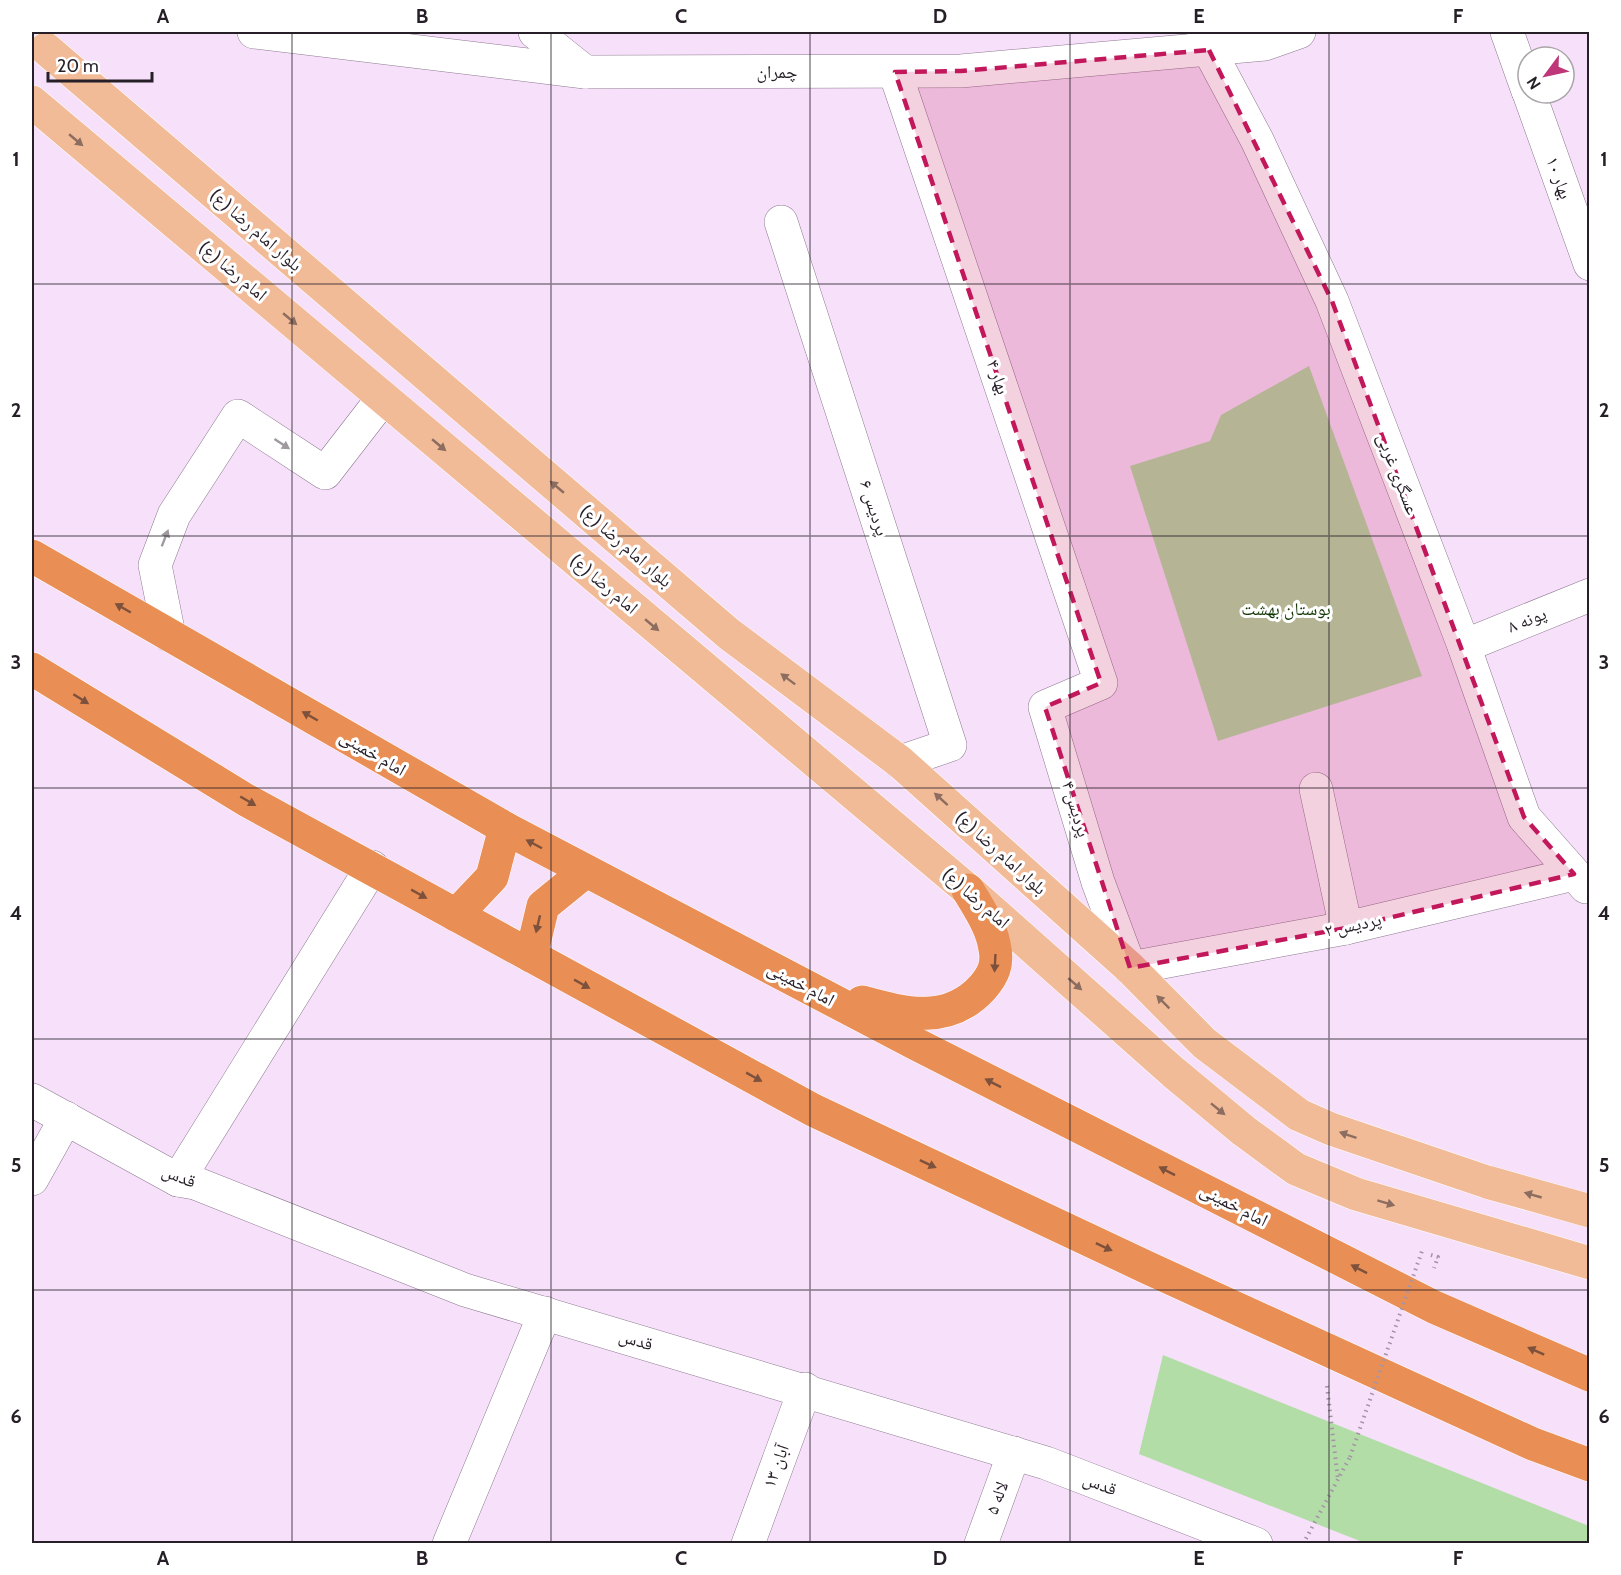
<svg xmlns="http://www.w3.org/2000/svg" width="1621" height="1575" viewBox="0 0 1621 1575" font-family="Cabin,'Noto Naskh Arabic',sans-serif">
	<rect width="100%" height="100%" fill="#f7e1fa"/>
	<!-- green -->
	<g fill="#b2dda6">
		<path d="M1309,366L1422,676L1218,741L1130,466L1210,441L1221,415Z"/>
		<path d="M1163,1355L1589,1526V1543H1365L1139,1454Z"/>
	</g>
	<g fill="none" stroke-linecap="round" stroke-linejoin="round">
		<!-- minor casing -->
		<g stroke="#8d7990" stroke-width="34">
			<g id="minor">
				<path d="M254,32L585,72L961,71L1265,44L1299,32"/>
				<path d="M535,32L585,72"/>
				<path d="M1204,32L1209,50L1257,140L1332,301L1464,646L1524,817L1586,887"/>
				<path d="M1507,32L1528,91"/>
				<path d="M895,72L1101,683L1045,707L1098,882L1130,968L1346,928L1574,874"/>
				<path d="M1529,93L1590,264"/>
				<path d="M781,222L950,745L900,762"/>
				<path d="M169,635L155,565L174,515L238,416L325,473L383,398"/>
				<path d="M1464,646L1590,595"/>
				<path d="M1316,789L1346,928"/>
				<path d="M32,1100L178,1180L195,1183L465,1290L1046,1463L1256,1544"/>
				<path d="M32,1179L66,1118"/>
				<path d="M178,1180L372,867"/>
				<path d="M449,1544L545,1313"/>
				<path d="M748,1544L805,1389"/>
				<path d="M981,1544L1014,1453"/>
			</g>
		</g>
		<!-- major casing -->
		<g stroke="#fff" stroke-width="34">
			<g id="major">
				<path d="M46,49L729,634L900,762L1130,968L1204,1043L1299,1115L1331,1129L1487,1182L1590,1211"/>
				<path d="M32,102L968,890L1173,1072L1244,1131L1296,1169L1356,1194L1590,1263"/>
			</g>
		</g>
		<!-- highway casing -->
		<g stroke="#fff" stroke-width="34">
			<g id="highway">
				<path d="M32,556L505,828L916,1044L1434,1307L1590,1375"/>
				<path d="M32,669L246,800L813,1110L1146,1267L1533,1444L1590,1465"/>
				<path d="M456,915L492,877L505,828"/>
				<path d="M531,956L543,906L586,871"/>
				<path d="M862,1002C906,1014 949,1025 983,987C993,975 998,965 995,949C992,927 979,909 968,890"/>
			</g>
		</g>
		<!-- path -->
		<g stroke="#a594a7" stroke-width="4" stroke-dasharray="1.5 4.5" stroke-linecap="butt">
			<path d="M1431,1255L1438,1257L1434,1268"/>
			<path d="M1327,1386L1338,1480"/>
			<path d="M1303,1544L1350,1457"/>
		</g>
		<!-- minor -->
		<use href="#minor" stroke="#fff" stroke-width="33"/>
		<!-- major -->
		<use href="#major" stroke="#f2bb98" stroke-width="33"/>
		<!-- highway -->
		<use href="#highway" stroke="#e98e54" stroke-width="33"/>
		<!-- path-bridge -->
		<path stroke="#a594a7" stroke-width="4" stroke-dasharray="1.5 4.5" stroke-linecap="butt" d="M1350,1457L1422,1251"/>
	</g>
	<!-- one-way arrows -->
	<defs><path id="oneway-solid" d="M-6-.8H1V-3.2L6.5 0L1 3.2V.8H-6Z" transform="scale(1.5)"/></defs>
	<g fill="#8c6d60">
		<use href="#oneway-solid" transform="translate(76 140) rotate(40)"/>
		<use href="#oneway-solid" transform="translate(290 319) rotate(40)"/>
		<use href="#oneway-solid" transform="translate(439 445) rotate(40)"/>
		<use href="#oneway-solid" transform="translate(557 487) rotate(-140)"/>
		<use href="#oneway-solid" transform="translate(652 625) rotate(40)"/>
		<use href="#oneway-solid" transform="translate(788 679) rotate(-143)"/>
		<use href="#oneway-solid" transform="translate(941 799) rotate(-138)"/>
		<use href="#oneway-solid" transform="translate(1075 984) rotate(41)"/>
		<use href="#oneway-solid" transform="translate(1163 1002) rotate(-135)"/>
		<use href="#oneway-solid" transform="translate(1218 1109) rotate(39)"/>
		<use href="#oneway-solid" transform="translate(1348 1135) rotate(-161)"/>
		<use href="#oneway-solid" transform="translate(1533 1195) rotate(-164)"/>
		<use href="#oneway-solid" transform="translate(1386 1203) rotate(17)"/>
	</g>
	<g fill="#9e9a9e">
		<use href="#oneway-solid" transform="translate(282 444) rotate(33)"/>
		<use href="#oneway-solid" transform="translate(165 538) rotate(-69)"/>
	</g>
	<g fill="#7e513c">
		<use href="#oneway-solid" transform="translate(123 608) rotate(-150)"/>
		<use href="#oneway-solid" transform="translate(81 699) rotate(32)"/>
		<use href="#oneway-solid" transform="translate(310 716) rotate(-150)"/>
		<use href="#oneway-solid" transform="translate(248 801) rotate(30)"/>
		<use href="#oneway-solid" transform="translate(534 844) rotate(-152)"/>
		<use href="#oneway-solid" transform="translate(419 894) rotate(29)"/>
		<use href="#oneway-solid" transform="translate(538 924) rotate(103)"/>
		<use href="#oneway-solid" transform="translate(995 963) rotate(93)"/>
		<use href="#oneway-solid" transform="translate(582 984) rotate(29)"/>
		<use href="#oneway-solid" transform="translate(754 1077) rotate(29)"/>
		<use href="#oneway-solid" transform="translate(993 1083) rotate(-153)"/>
		<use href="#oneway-solid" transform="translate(928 1164) rotate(25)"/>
		<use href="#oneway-solid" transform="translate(1167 1171) rotate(-153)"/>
		<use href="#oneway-solid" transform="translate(1104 1247) rotate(25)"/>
		<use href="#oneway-solid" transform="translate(1359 1269) rotate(-153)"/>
		<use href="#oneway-solid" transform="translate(1536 1351) rotate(-156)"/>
	</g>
	<!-- marked area -->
	<path fill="#c2185b" fill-opacity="0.2" stroke="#c2185b" stroke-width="4.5" stroke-dasharray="12 8" stroke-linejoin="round" d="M1209,50L1332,301L1524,817L1574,874L1346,928L1130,968L1045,707L1101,683L895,72L961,71Z"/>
	<!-- grid -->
	<path fill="none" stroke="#271f28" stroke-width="1.5" stroke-opacity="0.55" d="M292,32V1544M551,32V1544M810,32V1544M1070,32V1544M1329,32V1544M32,284H1590M32,536H1590M32,788H1590M32,1039H1590M32,1290H1590"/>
	<g text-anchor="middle" stroke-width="6" stroke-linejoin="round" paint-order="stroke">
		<!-- street labels -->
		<g font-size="18" fill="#271f28" stroke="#fff">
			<text x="777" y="78">چمران</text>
			<text transform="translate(1559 178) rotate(70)" y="6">بهار ۱۰</text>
			<text transform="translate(256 230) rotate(41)" y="6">بلوار امام رضا (ع)</text>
			<text transform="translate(233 271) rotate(40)" y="6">امام رضا (ع)</text>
			<text transform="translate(998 377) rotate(71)" y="6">بهار ۴</text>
			<text transform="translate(1398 474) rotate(69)" y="6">عسگری غربی</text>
			<text transform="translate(874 508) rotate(72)" y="6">پردیس ۶</text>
			<text transform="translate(626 546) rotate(41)" y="6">بلوار امام رضا (ع)</text>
			<text transform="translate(604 584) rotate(40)" y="6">امام رضا (ع)</text>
			<text transform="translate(1527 620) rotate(-22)" y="6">پونه ۸</text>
			<text transform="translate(373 753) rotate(30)" y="6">امام خمینی</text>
			<text transform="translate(1076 809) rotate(73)" y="6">پردیس ۴</text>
			<text transform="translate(1001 853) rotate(42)" y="6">بلوار امام رضا (ع)</text>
			<text transform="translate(976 898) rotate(41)" y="6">امام رضا (ع)</text>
			<text transform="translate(1353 925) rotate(-12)" y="6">پردیس ۲</text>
			<text transform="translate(801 984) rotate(28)" y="6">امام خمینی</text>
			<text transform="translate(179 1176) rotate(22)" y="6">قدس</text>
			<text transform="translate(1234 1205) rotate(27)" y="6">امام خمینی</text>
			<text transform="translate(636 1340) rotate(16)" y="6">قدس</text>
			<text transform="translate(776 1466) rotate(-70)" y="6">۱۳ آبان</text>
			<text transform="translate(1100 1484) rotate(21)" y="6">قدس</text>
			<text transform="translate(997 1498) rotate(-70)" y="6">لاله ۵</text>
		</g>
		<!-- park labels -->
		<g font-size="18" fill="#113503" stroke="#fff">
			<text x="1286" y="615">بوستان بهشت</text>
		</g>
	</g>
	<!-- border -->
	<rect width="1621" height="1575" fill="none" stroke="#ffffff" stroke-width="66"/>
	<!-- north arrow -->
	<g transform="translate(1546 75) rotate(237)"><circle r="28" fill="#ffffff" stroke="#a9a5a9" stroke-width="1.5"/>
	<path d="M0-4.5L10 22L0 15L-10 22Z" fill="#be3779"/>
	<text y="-9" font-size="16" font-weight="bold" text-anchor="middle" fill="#271f28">N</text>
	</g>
	<!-- scale -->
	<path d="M48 72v9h104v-9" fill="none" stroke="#271f28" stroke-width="3"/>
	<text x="57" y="72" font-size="18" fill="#271f28" stroke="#ffffff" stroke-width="4.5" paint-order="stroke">20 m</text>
	<rect x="33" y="33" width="1555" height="1509" fill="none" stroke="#271f28" stroke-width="2"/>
	<g font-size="20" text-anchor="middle" font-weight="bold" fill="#271f28">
		<text x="163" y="23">A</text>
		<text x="422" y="23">B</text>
		<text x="681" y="23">C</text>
		<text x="940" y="23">D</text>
		<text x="1199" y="23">E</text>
		<text x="1458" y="23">F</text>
		<text x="16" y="166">1</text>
		<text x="1604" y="166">1</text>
		<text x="16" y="417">2</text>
		<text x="1604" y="417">2</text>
		<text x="16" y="669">3</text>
		<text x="1604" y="669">3</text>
		<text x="16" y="920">4</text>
		<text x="1604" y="920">4</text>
		<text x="16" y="1172">5</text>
		<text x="1604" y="1172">5</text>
		<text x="16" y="1423">6</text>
		<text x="1604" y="1423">6</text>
		<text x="163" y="1565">A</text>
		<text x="422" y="1565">B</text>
		<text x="681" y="1565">C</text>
		<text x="940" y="1565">D</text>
		<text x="1199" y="1565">E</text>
		<text x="1458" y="1565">F</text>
	</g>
</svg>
